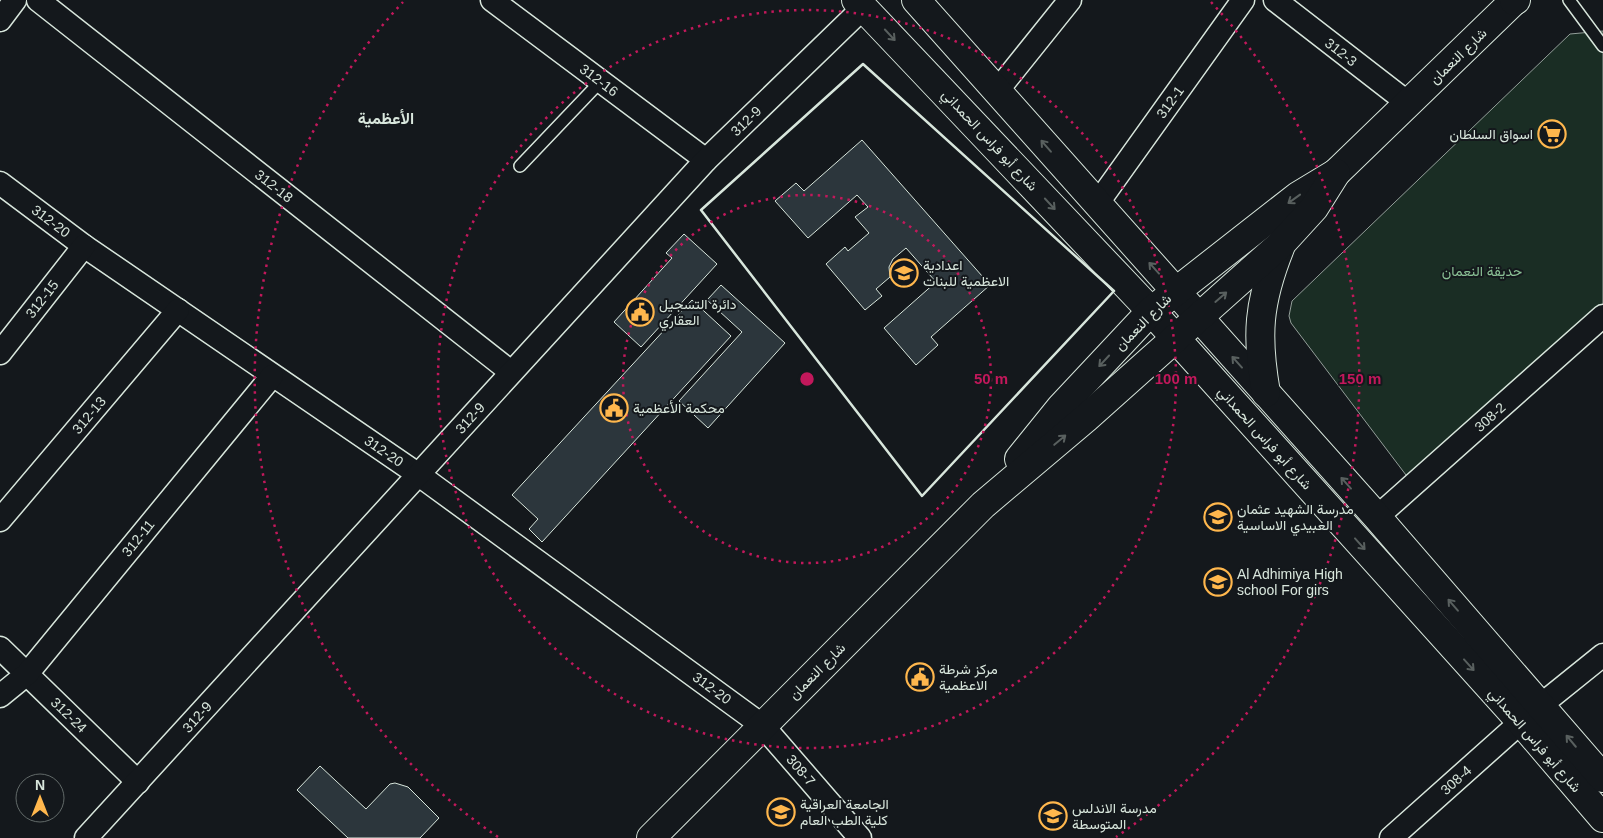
<svg xmlns="http://www.w3.org/2000/svg" width="1603" height="838" viewBox="0 0 1603 838" font-family="Arial,Vazirmatn,sans-serif">
	<rect width="100%" height="100%" fill="#14181c"/>
	<!-- green -->
	<path fill="#1a2d24" stroke="#939e99" d="M1603,31V312L1409,479L1291,323L1289,316L1292,301L1570,34Z"/>
	<!-- building -->
	<g fill="#2c363c" stroke="#d8e6dc">
		<path d="M862,140L990,285L931,337L938,345L916,365L884,328L936,282L906,248L893,259L889,267L890,277L876,289L882,296L865,310L826,264L845,247L848,251L869,233L855,217L868,207L857,195L808,238L775,201L796,183L804,191Z"/>
		<path d="M684,234L717,264L641,347L614,322L672,258L666,253Z"/>
		<path d="M721,285L785,343L708,428L679,401L742,332L707,300Z"/>
		<path d="M692,300L731,336L542,542L529,529L538,519L512,495Z"/>
		<path d="M320,766L366,809L390,784L395,783L408,787L439,818L420,838H348L297,790Z"/>
	</g>
	<g fill="none" stroke-linecap="round" stroke-linejoin="round">
		<!-- service casing -->
		<g stroke="#d8e6dc" stroke-width="14">
			<g id="service">
				<path d="M1569,0L1603,46"/>
				<path d="M520,166L601,81"/>
			</g>
		</g>
		<!-- minor casing -->
		<g stroke="#d8e6dc" stroke-width="25">
			<g id="minor">
				<path d="M38,0L511,372"/>
				<path d="M492,0L706,160"/>
				<path d="M1275,0L1408,103"/>
				<path d="M0,20L15,0"/>
				<path d="M997,91L1070,0"/>
				<path d="M0,183L84,246L419,475L763,726L860,838"/>
				<path d="M1097,204L1243,0"/>
				<path d="M0,353L84,246"/>
				<path d="M1377,517L1603,316"/>
				<path d="M0,520L178,310"/>
				<path d="M0,648L138,782"/>
				<path d="M0,696L27,674L272,376"/>
				<path d="M1541,705L1603,655"/>
				<path d="M86,838L706,160L864,7"/>
				<path d="M1391,838L1521,722"/>
			</g>
		</g>
		<!-- tertiary casing -->
		<g stroke="#d8e6dc" stroke-width="30">
			<g id="tertiary">
				<path d="M856,0L1151,311L1521,722L1603,818"/>
				<path d="M916,0L1377,517L1603,778"/>
				<path d="M1266,393C1256,336 1258,303 1280,248"/>
				<path d="M1019,459L1061,407L1151,311L1298,196L1336,173L1515,0"/>
				<path d="M651,838L983,505L1086,418L1282,243L1314,208L1336,173"/>
			</g>
		</g>
		<!-- primary casing -->
		<g stroke="#d8e6dc" stroke-width="30">
			<path id="primary" d="M1514,1L1516,0"/>
		</g>
		<!-- service -->
		<use href="#service" stroke="#14181c" stroke-width="11"/>
		<!-- minor -->
		<use href="#minor" stroke="#14181c" stroke-width="22"/>
		<!-- tertiary -->
		<use href="#tertiary" stroke="#14181c" stroke-width="28"/>
		<!-- primary -->
		<use href="#primary" stroke="#14181c" stroke-width="28"/>
		<!-- wall -->
		<path stroke="#d8e6dc" stroke-width="2.5" d="M863,64L1114,291L922,496L701,210Z"/>
	</g>
	<!-- one-way arrows -->
	<defs><path id="oneway-shaft" d="M-6 0H5M1.5-3L5.5 0L1.5 3" fill="none" stroke-width="1.6" stroke-linecap="round" stroke-linejoin="round" transform="scale(1.25)"/></defs>
	<g stroke="#59605f">
		<use href="#oneway-shaft" transform="translate(890 35) rotate(47)"/>
		<use href="#oneway-shaft" transform="translate(1046 146) rotate(-131)"/>
		<use href="#oneway-shaft" transform="translate(1294 199) rotate(144)"/>
		<use href="#oneway-shaft" transform="translate(1050 204) rotate(47)"/>
		<use href="#oneway-shaft" transform="translate(1154 268) rotate(-132)"/>
		<use href="#oneway-shaft" transform="translate(1221 297) rotate(-41)"/>
		<use href="#oneway-shaft" transform="translate(1104 361) rotate(133)"/>
		<use href="#oneway-shaft" transform="translate(1237 362) rotate(-132)"/>
		<use href="#oneway-shaft" transform="translate(1060 440) rotate(-40)"/>
		<use href="#oneway-shaft" transform="translate(1346 483) rotate(-132)"/>
		<use href="#oneway-shaft" transform="translate(1360 544) rotate(48)"/>
		<use href="#oneway-shaft" transform="translate(1453 605) rotate(-131)"/>
		<use href="#oneway-shaft" transform="translate(1469 665) rotate(48)"/>
		<use href="#oneway-shaft" transform="translate(1571 741) rotate(-130)"/>
	</g>
	<!-- distance rings -->
	<g fill="none" stroke="#c2185b" stroke-width="2.5" stroke-dasharray="2.5 5">
		<circle cx="807" cy="379" r="184"/>
		<circle cx="807" cy="379" r="369"/>
		<path d="M498 837A553 553 0 0 1 403 2M1211 2A553 553 0 0 1 1116 837"/>
	</g>
	<!-- icons -->
	<defs>
		<g id="supermarket-ring" transform="scale(1.4375)"><circle r="9.5" fill="#14181c" stroke="#ffb74d" stroke-width="1.5"/><path d="M-6-5.5h2.5l.6 2H6L4.5 2H-2.5L-4.4-4H-6ZM-1.5 3.2a1.3 1.3 0 1 0 .1 0ZM3 3.2a1.3 1.3 0 1 0 .1 0Z" fill="#ffb74d"/></g>
		<g id="school-ring" transform="scale(1.4375)"><circle r="9.5" fill="#14181c" stroke="#ffb74d" stroke-width="1.5"/><path d="M0-5L7-2L0 1L-7-2ZM-4 1L0 2.5L4 1V4Q0 6-4 4Z" fill="#ffb74d"/></g>
		<g id="civic-ring" transform="scale(1.4375)"><circle r="9.5" fill="#14181c" stroke="#ffb74d" stroke-width="1.5"/><path d="M-.6-6.5H3V-4.5H.6V-3L4-1V1h2V6H-6V1h2V-1L-.6-3ZM-1.2 2.5V6h2.4V2.5Z" fill="#ffb74d"/></g>
		<g id="university-ring" transform="scale(1.4375)"><circle r="9.5" fill="#14181c" stroke="#ffb74d" stroke-width="1.5"/><path d="M0-5L7-2L0 1L-7-2ZM-4 1L0 2.5L4 1V4Q0 6-4 4Z" fill="#ffb74d"/></g>
	</defs>
	<g fill-rule="evenodd">
		<use href="#supermarket-ring" x="1552" y="134"/>
		<use href="#school-ring" x="904" y="273"/>
		<use href="#civic-ring" x="640" y="312"/>
		<use href="#civic-ring" x="614" y="408"/>
		<use href="#school-ring" x="1218" y="517"/>
		<use href="#school-ring" x="1218" y="582"/>
		<use href="#civic-ring" x="920" y="677"/>
		<use href="#university-ring" x="781" y="812"/>
		<use href="#school-ring" x="1053" y="816"/>
	</g>
	<g text-anchor="middle" stroke-width="4" stroke-linejoin="round" paint-order="stroke">
		<!-- street labels -->
		<g font-size="14" fill="#d8e6dc" stroke="#14181c">
			<text transform="translate(1341 52) rotate(38)" y="5">312-3</text>
			<text transform="translate(1458 56) rotate(-44)" y="5">شارع النعمان</text>
			<text transform="translate(599 80) rotate(37)" y="5">312-16</text>
			<text transform="translate(1170 102) rotate(-54)" y="5">312-1</text>
			<text transform="translate(746 121) rotate(-44)" y="5">312-9</text>
			<text transform="translate(990 140) rotate(47)" y="5">شارع أبو فراس الحمداني</text>
			<text transform="translate(274 186) rotate(38)" y="5">312-18</text>
			<text transform="translate(51 221) rotate(37)" y="5">312-20</text>
			<text transform="translate(42 299) rotate(-52)" y="5">312-15</text>
			<text transform="translate(1143 322) rotate(-45)" y="5">شارع النعمان</text>
			<text transform="translate(89 415) rotate(-50)" y="5">312-13</text>
			<text transform="translate(1490 417) rotate(-42)" y="5">308-2</text>
			<text transform="translate(470 418) rotate(-48)" y="5">312-9</text>
			<text transform="translate(1265 438) rotate(48)" y="5">شارع أبو فراس الحمداني</text>
			<text transform="translate(384 451) rotate(34)" y="5">312-20</text>
			<text transform="translate(138 538) rotate(-51)" y="5">312-11</text>
			<text transform="translate(817 671) rotate(-45)" y="5">شارع النعمان</text>
			<text transform="translate(712 688) rotate(36)" y="5">312-20</text>
			<text transform="translate(69 715) rotate(44)" y="5">312-24</text>
			<text transform="translate(197 717) rotate(-48)" y="5">312-9</text>
			<text transform="translate(1535 740) rotate(49)" y="5">شارع أبو فراس الحمداني</text>
			<text transform="translate(801 770) rotate(49)" y="5">308-7</text>
			<text transform="translate(1456 780) rotate(-42)" y="5">308-4</text>
		</g>
		<!-- poi labels -->
		<g font-size="14" fill="#d8e6dc" stroke="#14181c" text-anchor="start">
			<text x="1533" y="139" text-anchor="end">اسواق السلطان</text>
			<text x="923" y="270">اعدادية<tspan x="923" dy="16">الاعظمية للبنات</tspan></text>
			<text x="659" y="309">دائرة التسجيل<tspan x="659" dy="16">العقاري</tspan></text>
			<text x="633" y="413">محكمة الأعظمية</text>
			<text x="1237" y="514">مدرسة الشهيد عثمان<tspan x="1237" dy="16">العبيدي الاساسية</tspan></text>
			<text x="1237" y="579">Al Adhimiya High<tspan x="1237" dy="16">school For girs</tspan></text>
			<text x="939" y="674">مركز شرطة<tspan x="939" dy="16">الاعظمية</tspan></text>
			<text x="800" y="809">الجامعة العراقية<tspan x="800" dy="16">كلية الطب العام</tspan></text>
			<text x="1072" y="813">مدرسة الاندلس<tspan x="1072" dy="16">المتوسطة</tspan></text>
		</g>
		<!-- park labels -->
		<g font-size="14" fill="#8ac095" stroke="#14181c">
			<text x="1482" y="276">حديقة النعمان</text>
		</g>
		<!-- quarter labels -->
		<g font-size="16" font-weight="bold" fill="#d8e6dc" stroke="#14181c">
			<text x="386" y="124">الأعظمية</text>
		</g>
	</g>
	<circle cx="807" cy="379" r="8" fill="#c2185b" stroke="#14181c" stroke-width="2.5"/>
	<g font-size="15" text-anchor="middle" font-weight="bold" fill="#c2185b" stroke="#14181c" stroke-width="4" stroke-linejoin="round" paint-order="stroke">
		<text x="991" y="384">50 m</text>
		<text x="1176" y="384">100 m</text>
		<text x="1360" y="384">150 m</text>
	</g>
	<!-- north arrow -->
	<g transform="translate(40 798)"><circle r="24" fill="#14181c" stroke="#626a69"/>
	<path d="M0-4L9 19L0 12L-9 19Z" fill="#ffb74d"/>
	<text y="-8" font-size="14" font-weight="bold" text-anchor="middle" fill="#d8e6dc">N</text>
	</g>
</svg>
